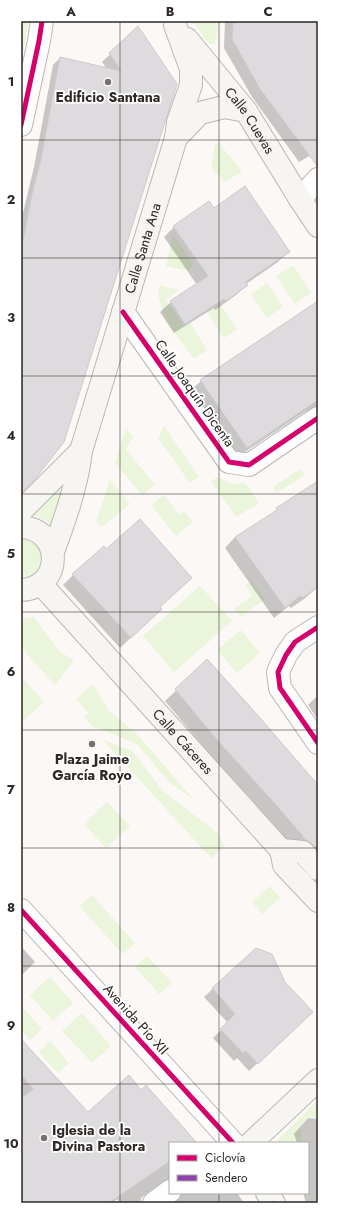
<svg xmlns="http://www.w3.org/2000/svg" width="339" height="1224" viewBox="0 0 339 1224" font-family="Jost,sans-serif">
	<rect width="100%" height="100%" fill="#fbf8f6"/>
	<!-- green -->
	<g fill="#ebf5db">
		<path d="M21,21H29L21,62Z"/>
		<path d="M192,21H219L215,44H209Z"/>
		<path d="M218,143L221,146L242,171L225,182L211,168L215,145Z"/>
		<path d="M173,234L194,264L188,271L166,266Z"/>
		<path d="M293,265L311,293L295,304L276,276Z"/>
		<path d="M267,283L283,307L267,318L251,294Z"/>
		<path d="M160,285L179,290L166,300L184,326L190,323L207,350L194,359C180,340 163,321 159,298C158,294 159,289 160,285Z"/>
		<path d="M220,304L237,329L224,338L207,312Z"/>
		<path d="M164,426L199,477L190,483L158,438Z"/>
		<path d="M126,428L133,437L126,449L155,485L142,495L115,463Z"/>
		<path d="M300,469L305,475L276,493L273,487Z"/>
		<path d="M218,477C226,483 234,485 245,483L259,503L236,517L211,481Z"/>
		<path d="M110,480L130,504L102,527L96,522Z"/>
		<path d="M64,481L53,528C47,520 41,517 31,515L62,487Z"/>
		<path d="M164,495L180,515L184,511L193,522L176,536L151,505Z"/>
		<path d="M21,539C47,537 49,578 21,577Z"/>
		<path d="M251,581L265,599L241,617L234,609L252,595L245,585Z"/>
		<path d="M200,586L232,621L174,672L143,636Z"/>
		<path d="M34,617L58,650L74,661L55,685L21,647V619Z"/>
		<path d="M241,630L260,653L237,673L217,650Z"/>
		<path d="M21,676L44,702L21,723Z"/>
		<path d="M93,684L108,710L135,732L195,801L169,782L137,744L92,726L84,717L88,713L76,699Z"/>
		<path d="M103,740L133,751L162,790L220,835L222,842L225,845L211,858Z"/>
		<path d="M107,802L130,826L106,848L84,824Z"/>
		<path d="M270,886L280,898L262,914L252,902Z"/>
		<path d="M92,895L135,943L123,954L79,906Z"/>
		<path d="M147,956L172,983L159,994L135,967Z"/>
		<path d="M50,977L73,1003L53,1021L30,995Z"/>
		<path d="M21,1006L42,1029L30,1040L21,1030Z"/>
		<path d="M82,1013L111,1046L92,1063L62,1031Z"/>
		<path d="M50,1041L69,1063L58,1073L39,1052Z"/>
		<path d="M318,1100V1118L308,1117L300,1127L302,1138L299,1143H275Z"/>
	</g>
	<!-- shadow -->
	<g fill="#0003">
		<path d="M225,21H318V151L299,162L252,97L224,48Z"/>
		<path d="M138,28L21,490V221L34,167L53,65L60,58L107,69L102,62Z"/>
		<path d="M213,209L288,251L278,262L246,284L247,285L236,295L215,310L214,308L174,333L160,312L171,302L197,285L164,237L174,227Z"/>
		<path d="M318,302V406L308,413L306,411L236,458L190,391L201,381Z"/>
		<path d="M318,482V587L304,599L291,608L289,606L274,618L225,548L235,537L272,514L277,509Z"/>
		<path d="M106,550L161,609L120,648L63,585L73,575Z"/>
		<path d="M207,661L318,787V863L295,851L259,808L208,752L165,701Z"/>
		<path d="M318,695V720L308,705Z"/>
		<path d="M21,946L35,962L21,976Z"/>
		<path d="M256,949L304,1020L249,1071L237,1058L234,1061L213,1038L228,1023L204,997Z"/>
		<path d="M21,1040L88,1114L141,1091L195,1143H170V1192L159,1187L153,1189L141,1198V1203H120L117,1199L112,1203H21V1101L24,1098L21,1094Z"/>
		<path d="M308,1118L318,1119V1203H306L303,1193H308V1143H297L294,1134Z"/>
		<path d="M172,1193H237L244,1203H173L174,1199Z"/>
	</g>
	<!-- building -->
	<g fill="#dddbdd" stroke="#cccacc">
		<path d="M233,21H318V167L260,89L232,39Z"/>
		<path d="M138,26L177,84L64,442L36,478L21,493V250L32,194L41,159L60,57L121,71L109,53Z"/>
		<path d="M245,186L290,252L245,282L248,285L226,301L224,299L185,324L170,301L208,276L173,226L209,201L214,208Z"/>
		<path d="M318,301V400L247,448L200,380Z"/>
		<path d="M318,481V587L302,598L300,596L285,608L235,537L277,510L276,508Z"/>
		<path d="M140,519L192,578L160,607L162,609L131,638L72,574L104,546L106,549Z"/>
		<path d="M207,659L254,711L318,785V850L312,844L306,840L269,797L218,741L175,689Z"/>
		<path d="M256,948L272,954L285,982L313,1012L258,1064L246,1051L243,1053L220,1029L235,1014L212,988Z"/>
		<path d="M21,1039L88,1112L129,1075L141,1090L146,1085L197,1143H170V1161L109,1203H21V1099L33,1089L21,1075Z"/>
	</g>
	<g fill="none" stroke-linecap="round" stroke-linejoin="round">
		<!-- minor casing -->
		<g stroke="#bbb7b5" stroke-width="24">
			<g id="minor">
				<path d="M21,125L39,41L42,21"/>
				<path d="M300,199L318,179"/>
				<path d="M123,312L229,462L249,465L318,418"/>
				<path d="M318,627L295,642L286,655L278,672L280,688L318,743"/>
				<path d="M21,910L233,1143"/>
				<path d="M154,1203L170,1191"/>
			</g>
		</g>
		<!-- secondary casing -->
		<g stroke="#bbb7b5" stroke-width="24">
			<g id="secondary">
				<path id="s1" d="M187,39L246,111L300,199L318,226"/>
				<path d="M176,138L200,113L224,107L246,111"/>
				<path d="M21,511L81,451"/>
				<path d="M21,527C63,529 64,588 21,590"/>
				<path id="s2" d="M53,552C65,519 77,486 81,451L176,138L178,122L191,85V69L175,25"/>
				<path id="s3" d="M41,584L281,850L284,865L318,901"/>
				<path d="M281,850L303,852L318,869"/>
				<path d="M251,1143L318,1080"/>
				<path d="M267,1193L274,1203"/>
			</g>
		</g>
		<!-- minor -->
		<use href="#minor" stroke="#fefefe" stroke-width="22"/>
		<!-- secondary -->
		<use href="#secondary" stroke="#f7f5f1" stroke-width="22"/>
		<!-- quiet -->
		<path stroke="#8e44ad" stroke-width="4" stroke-dasharray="8 4" stroke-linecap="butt" d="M273,1203H274"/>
		<!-- cycleway casing -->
		<g stroke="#fff" stroke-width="8">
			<g id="cycleway">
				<path d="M21,125L39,41L42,21"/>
				<path d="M123,312L229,462L249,465L318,418"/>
				<path d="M318,627L295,642L286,655L278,672L280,688L318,743"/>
				<path d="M21,910L233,1143"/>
			</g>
		</g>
		<!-- cycleway -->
		<use href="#cycleway" stroke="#d6006c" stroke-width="5"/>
	</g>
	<!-- grid -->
	<path fill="none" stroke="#2e2926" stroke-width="1" stroke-opacity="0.55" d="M120,21V1203M219,21V1143M21,140H318M21,258H318M21,376H318M21,494H318M21,612H318M21,730H318M21,848H318M21,966H318M21,1084H318M219,1193V1203"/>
	<!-- markers -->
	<g fill="#76716f" stroke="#fff" stroke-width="1.5">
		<circle cx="108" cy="82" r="4"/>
		<circle cx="92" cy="744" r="4"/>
		<circle cx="44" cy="1138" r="4"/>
	</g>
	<g text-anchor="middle" stroke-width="3.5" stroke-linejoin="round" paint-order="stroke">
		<!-- poi labels -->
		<g font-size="14" font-weight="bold" fill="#2e2926" stroke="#fff">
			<text x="108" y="102">Edificio Santana</text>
			<text x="92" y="764">Plaza Jaime<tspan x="92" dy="16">García Royo</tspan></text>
			<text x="52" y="1135" text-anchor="start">Iglesia de la<tspan x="52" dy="16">Divina Pastora</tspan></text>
		</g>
		<!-- street labels -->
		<g font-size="14" fill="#2e2926" stroke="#fff">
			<text dy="5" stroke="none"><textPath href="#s1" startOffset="103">Calle Cuevas</textPath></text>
			<text dy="5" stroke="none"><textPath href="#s2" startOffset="317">Calle Santa Ana</textPath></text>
			<text transform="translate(195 393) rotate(55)" y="5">Calle Joaquín Dicenta</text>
			<text dy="5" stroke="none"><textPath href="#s3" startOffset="212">Calle Cáceres</textPath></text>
			<text transform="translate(136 1019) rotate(48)" y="5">Avenida Pío XII</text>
		</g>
	</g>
	<!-- border -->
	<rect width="339" height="1224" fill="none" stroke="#ffffff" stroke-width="44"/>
	<!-- legend -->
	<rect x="169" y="1142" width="140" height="52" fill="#ffffff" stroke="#aba9a8"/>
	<rect x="177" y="1155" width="20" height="6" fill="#d6006c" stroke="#aba9a8"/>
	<text x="205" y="1162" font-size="12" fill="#2e2926">Ciclovía</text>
	<rect x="177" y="1175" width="20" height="6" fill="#8e44ad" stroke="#aba9a8"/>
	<text x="205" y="1182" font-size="12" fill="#2e2926">Sendero</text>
	<rect x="22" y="22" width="295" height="1180" fill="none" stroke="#2e2926" stroke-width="1.5"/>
	<g font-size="13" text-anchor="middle" font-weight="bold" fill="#2e2926">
		<text x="71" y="16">A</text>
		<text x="170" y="16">B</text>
		<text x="268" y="16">C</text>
		<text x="11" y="86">1</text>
		<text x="11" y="204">2</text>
		<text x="11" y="322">3</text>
		<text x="11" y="440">4</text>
		<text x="11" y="558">5</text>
		<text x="11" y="676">6</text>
		<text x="11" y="794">7</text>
		<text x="11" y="912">8</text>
		<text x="11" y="1030">9</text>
		<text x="11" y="1148">10</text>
	</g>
</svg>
